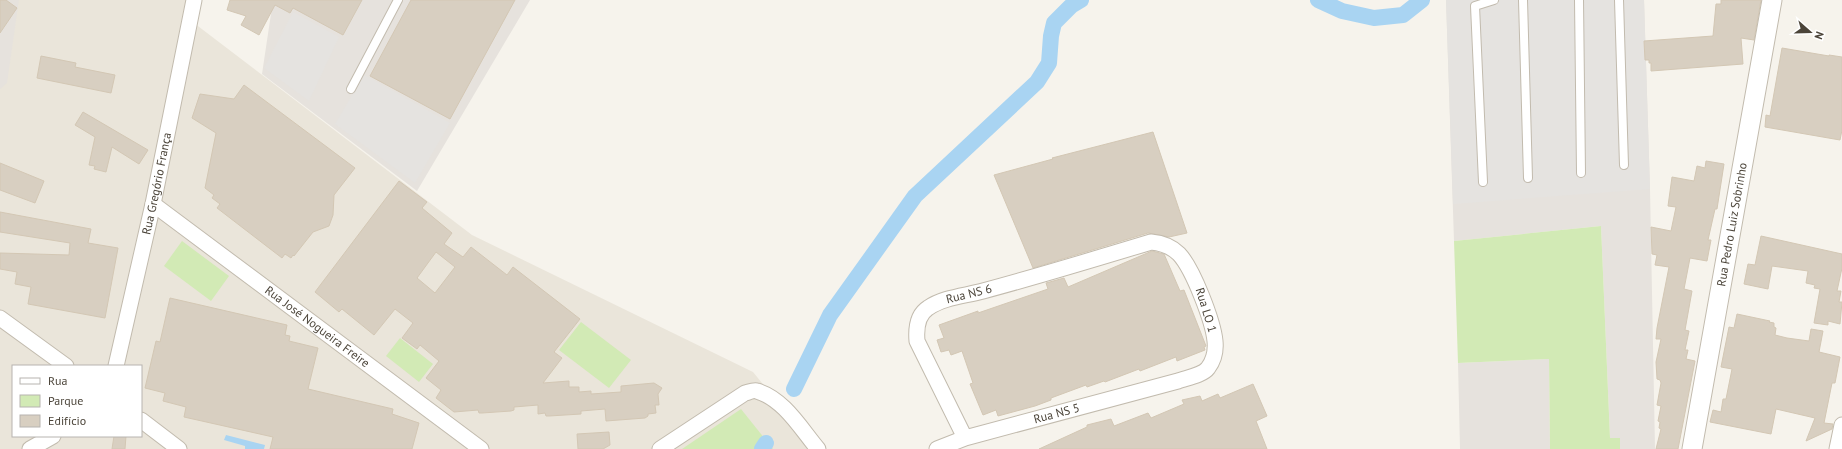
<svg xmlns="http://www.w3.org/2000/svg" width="1842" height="449" viewBox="0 0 1842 449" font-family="'PT Sans',sans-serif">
	<rect width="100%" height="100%" fill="#f6f3ec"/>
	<!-- residential -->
	<path fill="#eae5da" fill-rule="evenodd" d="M0,0H194L190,20L472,235L753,372L816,449H0ZM13,366H141V436H13Z"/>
	<!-- industrial -->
	<g fill="#e6e2dd">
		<path d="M0,0H19L7,83L0,89Z"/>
		<path d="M262,0H530L417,191L262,74L272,7Z"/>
		<path d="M1446,0H1644L1650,189L1655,449H1620L1619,438H1610L1601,226L1454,241Z"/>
		<path d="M1549,359L1550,449H1460L1458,363Z"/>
	</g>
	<!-- green -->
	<g fill="#d2eab5">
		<path d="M1601,226L1610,438H1620V449H1550L1549,359L1458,363L1454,241Z"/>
		<path d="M182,241L229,276L211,301L164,266Z"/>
		<path d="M581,322L631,360L609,388L559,350Z"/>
		<path d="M400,338L433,364L419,382L386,356Z"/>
		<path d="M741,409L773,449H682Z"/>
	</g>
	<!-- parking -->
	<g fill="#e5e3e0">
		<path d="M1446,0H1644L1650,189L1453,204Z"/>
		<path d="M293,12L339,37L309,101L264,68Z"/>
		<path d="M364,75L450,123L415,183L335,124Z"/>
	</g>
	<!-- water -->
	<path fill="#a9d4f2" d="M226,435L265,445L264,449H245V446L224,440Z"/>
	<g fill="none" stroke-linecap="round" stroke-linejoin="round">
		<!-- canal -->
		<g stroke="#a9d4f2" stroke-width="16">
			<path d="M1318,0L1342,11L1374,18L1403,15L1422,0"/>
			<path d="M794,389L830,315L915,196L1037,82L1049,63L1051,36L1054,23L1071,6L1081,0"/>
			<path d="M762,449L766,443"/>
		</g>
	</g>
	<!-- building -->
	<g fill="#d8cfc1" stroke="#d3c7b4" fill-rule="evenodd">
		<path d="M0,0H6L17,8L0,33Z"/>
		<path d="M230,0H362L343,35L293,8L290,13L275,5L259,35L241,25L246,16L227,10Z"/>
		<path d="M411,0H515L450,119L370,76Z"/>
		<path d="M1721,0H1761L1754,40L1741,38L1743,64L1651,71V63H1649V60H1645L1644,41L1713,36L1716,4H1721Z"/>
		<path d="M1782,48L1829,56V55L1842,57V130L1840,140L1765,127L1766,115L1770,116Z"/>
		<path d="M41,56L76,63L75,67L115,75L111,93L37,78Z"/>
		<path d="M244,85L355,168L334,195L333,215L329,226L313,232L294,256L293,255L291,258L285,254L282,258L217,208L220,204L212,198L214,195L205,188L216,133L192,118L200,94L234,99Z"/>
		<path d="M83,112L148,150L139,164L112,147L106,172L94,169L95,166L89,165L95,137L75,125Z"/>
		<path d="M1153,132L1187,233L1169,237L1148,233L1033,268L994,175L1053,159L1052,158Z"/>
		<path d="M1706,161L1724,164L1717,209H1715L1708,240H1711L1707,261L1690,258L1684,289L1692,291L1685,330L1689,331L1685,350H1688L1686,359L1695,361L1678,449H1656L1661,429L1659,428L1660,422L1658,421L1661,406L1657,405L1661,383L1660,380L1657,379L1656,362L1661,339H1656L1657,328L1669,267L1655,265L1657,255L1652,254L1651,227L1671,231L1676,207L1668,206L1672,177L1694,181L1697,166L1705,168Z"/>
		<path d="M0,163L44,181L35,203L0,190Z"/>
		<path d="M399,181L427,202L422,208L452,233L444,244L463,257L471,247L507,275L513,267L580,319L554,352L562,358L543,383L569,381V387H579V392L591,391V394L621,392V386L654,383L662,388L658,394L659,405H655L656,413L648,414V416L645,418L606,421L605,409L581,411V414L549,416H546L545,413L538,414V405L514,407V410L511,411L482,413H479L478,410L454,412L436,398L441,390L426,378L439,361L420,345L417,349L402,338L413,323L395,309L374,335L342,309L339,312L315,292ZM436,252L455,267L435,293L417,278Z"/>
		<path d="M0,212L91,229L88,243L118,248L105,318L28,304L31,287L15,284L17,272L0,269V253L69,255L70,243L0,232Z"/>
		<path d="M1761,236L1842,254V268L1837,291H1841L1839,302H1842L1840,324L1828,321V325L1814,323L1820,289L1814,288L1815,285L1806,283L1808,271L1772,266L1768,289L1744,284L1748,264L1755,265Z"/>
		<path d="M1152,251L1164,254L1180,291L1184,290L1206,346L1204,347L1205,350L1177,361L1176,357L1140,371L1139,369L1105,382L1104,381L1087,387L1086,385L1051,398V400L1035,406L998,416L996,410L983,415L970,384L973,383L962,351L951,355L949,350L941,352L937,340L944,338L939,325L978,311V313L1048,289L1046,283L1064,278L1068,287Z"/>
		<path d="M170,298L287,325L285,335L290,336L289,341L318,348L308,389L393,409L392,414L419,423L412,449H270L273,437L184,417L186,407L163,401L165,393L145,388L156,341L160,342Z"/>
		<path d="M1737,314L1770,321L1769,322L1774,323V327L1776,328L1775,335L1787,338L1809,341L1811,329L1823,331L1819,352L1840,357L1835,383H1832L1824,423L1833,424L1832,429L1806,441L1815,418L1776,409L1771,434L1710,422L1713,410L1721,412L1723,399H1726L1732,369L1721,367L1729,327L1734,328Z"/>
		<path d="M1253,384L1267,416L1256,421L1267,449H1039L1087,427V425L1111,419L1114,426L1148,413L1151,418L1184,404L1182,400L1200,396L1202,401L1218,394L1220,398Z"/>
		<path d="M609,432L610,445L603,449H578L577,434Z"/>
		<path d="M114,436H126L125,449H112Z"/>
	</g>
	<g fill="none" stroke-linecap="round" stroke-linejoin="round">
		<!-- service casing -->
		<g stroke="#c2bbae" stroke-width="10">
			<g id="service">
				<path d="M1523,0L1528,178"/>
				<path d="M1579,0L1581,173"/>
				<path d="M1619,0L1624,165"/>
				<path d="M351,89L398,0"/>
				<path d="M1483,182L1475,6L1494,0"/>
			</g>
		</g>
		<!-- minor casing -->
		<g stroke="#c2bbae" stroke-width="17">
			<g id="minor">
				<path id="s1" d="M153,204L481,449"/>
				<path d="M0,318L66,366"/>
				<path id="s2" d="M116,366L153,204L194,0"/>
				<path d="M141,420L179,449"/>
				<path d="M30,449L53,436"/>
				<path d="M660,449L745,393C749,392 754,390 757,391C784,399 801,429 818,449"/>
				<path id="s3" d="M937,449L965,438L1178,381C1186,378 1203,375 1208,368C1214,360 1216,351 1215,341C1213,321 1193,269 1179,254C1171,246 1162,243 1151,242C1095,259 1039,276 983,291C965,296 944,297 928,308C917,315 916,329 917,341L965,438"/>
				<path d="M1837,449L1842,425"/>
			</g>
		</g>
		<!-- tertiary casing -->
		<g stroke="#c2bbae" stroke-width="21">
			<g id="tertiary">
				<path id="s4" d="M1692,449L1772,0"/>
			</g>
		</g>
		<!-- service -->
		<use href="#service" stroke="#fff" stroke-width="8"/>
		<!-- minor -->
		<use href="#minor" stroke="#fff" stroke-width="15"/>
		<!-- tertiary -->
		<use href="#tertiary" stroke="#fff" stroke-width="19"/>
	</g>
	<g text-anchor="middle" stroke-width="3.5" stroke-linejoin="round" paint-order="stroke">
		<!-- street labels -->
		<g font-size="12" fill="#4b4439" stroke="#fff">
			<text dy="4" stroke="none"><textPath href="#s2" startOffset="187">Rua Gregório França</textPath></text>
			<text dy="4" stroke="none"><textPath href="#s4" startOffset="228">Rua Pedro Luiz Sobrinho</textPath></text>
			<text transform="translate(969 294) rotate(-14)" y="4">Rua NS 6</text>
			<text transform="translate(1206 310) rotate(73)" y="4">Rua LO 1</text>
			<text dy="4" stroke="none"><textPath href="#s1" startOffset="205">Rua José Nogueira Freire</textPath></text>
			<text dy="4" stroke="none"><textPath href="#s3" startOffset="125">Rua NS 5</textPath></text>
		</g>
	</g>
	<!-- legend -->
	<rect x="12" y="365" width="130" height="72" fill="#ffffff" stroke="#b7b4b0"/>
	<rect x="20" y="378" width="20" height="6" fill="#ffffff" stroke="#b7b4b0"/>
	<text x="48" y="385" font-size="12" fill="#4b4439">Rua</text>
	<rect x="20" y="395" width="20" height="12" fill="#d2eab5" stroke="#b7b4b0"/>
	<text x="48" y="405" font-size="12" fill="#4b4439">Parque</text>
	<rect x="20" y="415" width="20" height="12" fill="#d8cfc1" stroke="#b7b4b0"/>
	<text x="48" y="425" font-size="12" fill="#4b4439">Edifício</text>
	<!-- north arrow -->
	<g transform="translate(1810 32) rotate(110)" stroke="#ffffff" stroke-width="3" paint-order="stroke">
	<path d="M0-3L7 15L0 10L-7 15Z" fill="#4b4439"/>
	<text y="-6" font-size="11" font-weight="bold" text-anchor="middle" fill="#4b4439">N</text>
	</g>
</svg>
